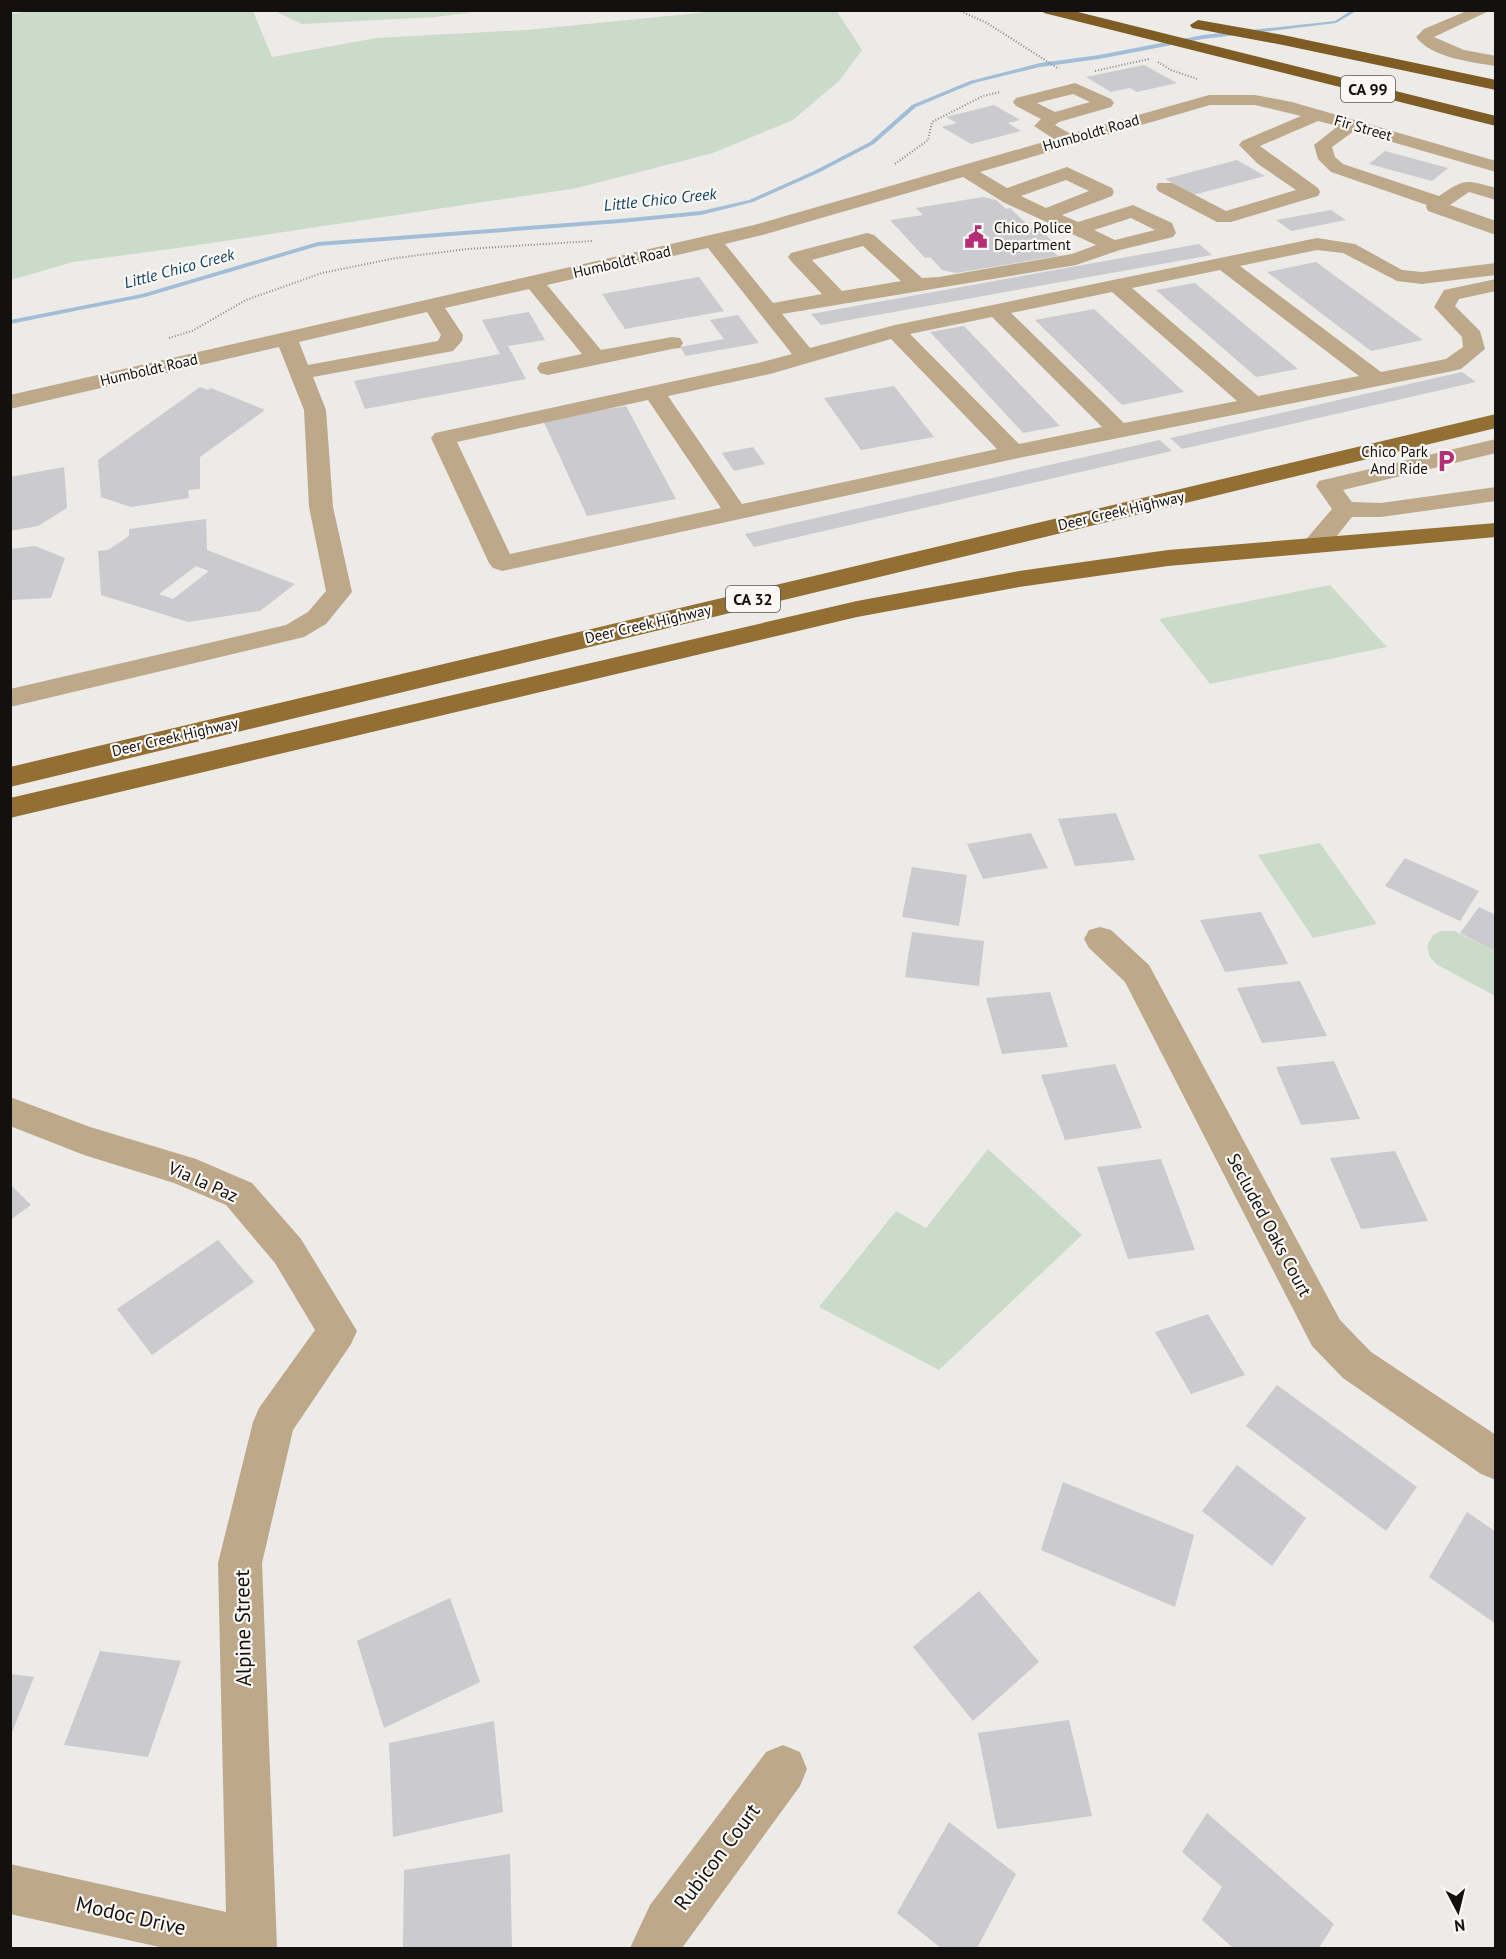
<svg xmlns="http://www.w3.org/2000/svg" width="1506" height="1959" viewBox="0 0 1506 1959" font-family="'PT Sans',sans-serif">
	<rect width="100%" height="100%" fill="#edebe7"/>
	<!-- green -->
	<g fill="#cbdbc9">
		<path d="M33,11H253L272,57L376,38L526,30L719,11L836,10L862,50L840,80L793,120L713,153L577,188L178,248L73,262L11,280V14Z"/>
		<path d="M274,11H482L436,17L302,24Z"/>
		<path d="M1330,585L1387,647L1210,684L1159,619Z"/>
		<path d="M1320,843L1377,924L1313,938L1258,855Z"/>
		<path d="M1441,931H1454L1495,951V996L1436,964L1430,957L1427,946L1433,935Z"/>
		<path d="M988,1149L1082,1235L939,1370L819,1307L896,1211L926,1228Z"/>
	</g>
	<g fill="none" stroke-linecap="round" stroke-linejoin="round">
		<!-- stream -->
		<path fill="#a2bdd6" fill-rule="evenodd" d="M1352,10H1358L1336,23L1203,39L1099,59L1040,67L974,83L916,107L874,144L818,173L753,202L701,215L620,223L318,246L145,297L10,324V320L142,294L318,242L620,219L701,211L749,200L814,171L870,142L912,105L970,81L1040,63L1099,55L1203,35L1335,21Z"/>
	</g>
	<!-- building -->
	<g fill="#cacacf" fill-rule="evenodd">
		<path d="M1144,65L1177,83L1137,92L1130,88L1111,92L1086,77Z"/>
		<path d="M994,105L1020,120L1008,123L1021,131L971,144L942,127L957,123L946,117Z"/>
		<path d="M1385,151L1448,168L1432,181L1369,164Z"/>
		<path d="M1237,160L1265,176L1193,195L1165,179Z"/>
		<path d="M983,197L996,200L1006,209L1010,208L1032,229L1039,228L1055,244L1047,246L1058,256L956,273L942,270L930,257L925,258L890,220L923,215L916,208Z"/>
		<path d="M1331,210L1346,220L1291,231L1276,220Z"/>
		<path d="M1199,244L1212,255L821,325L811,314Z"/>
		<path d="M1316,262L1423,340L1371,351L1267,272Z"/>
		<path d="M699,277L724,311L625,329L602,294Z"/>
		<path d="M1195,283L1298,369L1256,377L1156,290Z"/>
		<path d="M1094,309L1184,392L1122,405L1035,320Z"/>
		<path d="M529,312L545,340L508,346L526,379L365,409L354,381L500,354L482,320Z"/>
		<path d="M738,315L759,343L686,356L680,347L724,339L710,320Z"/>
		<path d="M964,326L1060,426L1023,433L930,332Z"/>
		<path d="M1462,372L1476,382L1182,449L1170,438Z"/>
		<path d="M894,386L934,437L861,450L824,398Z"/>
		<path d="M200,387L208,390L211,388L265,410L200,457V489L188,490L189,498L131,507L101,497L98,460Z"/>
		<path d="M626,406L676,499L587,516L543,420Z"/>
		<path d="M1160,440L1172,451L754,547L745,534Z"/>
		<path d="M753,447L765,464L734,471L722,453Z"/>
		<path d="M64,467L67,508L38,526L10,531V477Z"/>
		<path d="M206,519L207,550L295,584L260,611L188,622L101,595L98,551L108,550L129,536V529ZM196,566L209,571L173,599L159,594Z"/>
		<path d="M35,546L65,558L51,598L10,600V549Z"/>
		<path d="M1116,813L1135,860L1075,866L1058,819Z"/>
		<path d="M1031,833L1048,868L983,879L967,844Z"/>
		<path d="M1405,858L1479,891L1460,921L1385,886Z"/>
		<path d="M912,867L967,875L959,926L902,917Z"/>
		<path d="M1479,907L1496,915V947L1493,950L1460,933Z"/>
		<path d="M1261,912L1288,964L1225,972L1200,920Z"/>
		<path d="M912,932L984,941L979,986L905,977Z"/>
		<path d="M1300,981L1327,1036L1262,1043L1237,988Z"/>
		<path d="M1050,992L1068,1047L1002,1054L986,998Z"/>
		<path d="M1334,1061L1360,1119L1301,1125L1276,1067Z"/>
		<path d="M1115,1064L1142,1128L1065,1140L1041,1075Z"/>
		<path d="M1395,1151L1428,1221L1361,1229L1330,1158Z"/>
		<path d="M1161,1159L1195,1250L1128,1259L1097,1167Z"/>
		<path d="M10,1184L31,1205L10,1220Z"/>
		<path d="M218,1240L254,1282L152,1355L117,1309Z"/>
		<path d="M1208,1314L1245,1375L1191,1394L1155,1332Z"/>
		<path d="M1277,1385L1417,1487L1386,1531L1246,1426Z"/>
		<path d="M1237,1465L1306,1518L1272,1566L1202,1511Z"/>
		<path d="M1063,1482L1194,1535L1175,1607L1041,1550Z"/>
		<path d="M1467,1512L1496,1532V1624L1429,1577Z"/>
		<path d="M979,1591L1039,1662L973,1721L913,1647Z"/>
		<path d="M450,1598L480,1682L384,1728L357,1641Z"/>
		<path d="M100,1651L181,1661L148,1757L64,1745Z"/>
		<path d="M10,1674L34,1677L11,1735H10Z"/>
		<path d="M1069,1720L1092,1816L997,1829L978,1733Z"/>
		<path d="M494,1721L503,1812L393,1837L389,1743Z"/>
		<path d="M1207,1813L1334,1924L1319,1948H1233L1202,1920L1222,1887L1182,1852Z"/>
		<path d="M949,1822L1016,1874L977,1948H941L897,1913Z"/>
		<path d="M510,1854L512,1948H403L404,1870Z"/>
	</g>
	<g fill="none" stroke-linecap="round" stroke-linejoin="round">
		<!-- path -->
		<g stroke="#8b8a87" stroke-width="2" stroke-dasharray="1 2" stroke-linecap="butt">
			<path d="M958,10L987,23L1059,69"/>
			<path d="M1158,62L1171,70L1197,79"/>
			<path d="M1095,71L1149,59"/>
			<path d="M895,164L928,140L932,122L983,96L1000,92"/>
			<path d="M169,338L192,331L246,300L322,273L396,258L467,249L592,241"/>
		</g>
		<!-- minor -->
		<g fill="#bda88a" fill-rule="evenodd">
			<path d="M1469,10H1491L1434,37L1464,50L1496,56V66C1471,62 1432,58 1416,37L1424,29Z"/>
			<path d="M1075,83L1111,99L1114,103L1111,107L1059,122L1055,125L1071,134L1209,95H1255L1292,102L1496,161V172L1354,131L1332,147L1335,157L1343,164L1439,196C1466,178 1465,180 1496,188V200L1469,192L1450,205L1496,221V235L1428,211L1426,207L1427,205L1331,172L1318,159L1314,145L1338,126L1318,121L1260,146L1318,188L1320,192L1318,196L1231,222H1217L1158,191L1156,187L1158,183H1172L1226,211L1296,190L1258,164L1239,145L1242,141L1301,116L1255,105H1210L980,172L1007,188L1067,167L1112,188L1114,192L1112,196L1062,215L1078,222L1133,205L1172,223L1176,233L1173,237L1120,250L1076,265L782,314L810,348L895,325L1317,238L1355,244L1402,270L1422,272L1496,263V275L1422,284L1397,281L1343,253L1317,250L1240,266L1381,372L1446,359L1463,347L1462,337L1434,307L1444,290L1496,279V291L1459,299L1455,306L1480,331L1485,349L1461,369L1453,371L1014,459L502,571L493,568L489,563L431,438L435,433L758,363L792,354L708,248L547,285L601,350L672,337L680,338L683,343L680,348L672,349L548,375L540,373L537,368L540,363L582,354L529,289L445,308L463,335L462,341L453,351L313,377L326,410L333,507L352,592L326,624L304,637L10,707V689L286,625L308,612L326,591L309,507L304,410L279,347L10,409V395L754,225L1054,139L1034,126L1041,119L1016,106L1013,102L1016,98ZM1073,94L1090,102L1055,112L1037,103ZM963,177L1003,202L1096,245L1072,254L939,277L922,278L874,235L867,233L791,253L788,257L791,261L822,294L773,303L725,244L766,234ZM1066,180L1089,191L1046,208L1021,196ZM1131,218L1155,230L1115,240L1094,230ZM863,246L901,281L842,291L812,260ZM1220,270L1359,376L1258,396L1132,288ZM1112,292L1237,401L1124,423L1011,313ZM427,312L441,335L438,341L308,365L299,342ZM992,317L1102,427L1019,444L910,334ZM891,339L997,449L742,504L668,396L770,374ZM648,400L721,508L510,554L457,442Z"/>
			<path d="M1496,439V453L1343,490L1352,502L1381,503L1496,487V501L1381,517H1352C1339,532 1328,555 1306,549L1302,544L1332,509L1316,486L1319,481Z"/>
			<path d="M1100,927L1111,930L1149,965L1340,1320L1371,1352L1496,1435V1480L1481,1474L1343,1378L1312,1346L1125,982L1089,948L1084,939L1089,930Z"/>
			<path d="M10,1097L90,1127L196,1159L252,1183L301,1239L357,1331L351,1344L293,1430L262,1563L277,1948H164L10,1914V1864L226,1912L218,1563L253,1422L259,1408L315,1330L275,1263L226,1205L174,1183L84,1155L10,1126Z"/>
			<path d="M783,1745L800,1752L807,1769L800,1786L682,1948H630L650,1905L766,1752Z"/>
		</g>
		<!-- major -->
		<g fill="#936f33" fill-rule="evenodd">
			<path d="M1496,414V428L10,787V767Z"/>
			<path d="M1496,523V537L1168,566L1019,587L857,617L10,818V798L857,601L1019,571L1168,550Z"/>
		</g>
		<!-- highway -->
		<g fill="#7e5c24" fill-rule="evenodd">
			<path d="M1042,10H1070L1496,116V126L1044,13Z"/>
			<path d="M1198,20L1283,35L1496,80V90L1283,45L1192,28L1190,25Z"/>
		</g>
	</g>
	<!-- icons -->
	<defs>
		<g id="civic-bare" transform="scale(1.8)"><path d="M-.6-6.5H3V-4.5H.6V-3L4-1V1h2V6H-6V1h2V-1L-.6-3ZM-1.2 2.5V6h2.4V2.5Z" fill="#b32e75" stroke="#faf8f4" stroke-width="2.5" paint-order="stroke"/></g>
		<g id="parking-bare" transform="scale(1.8)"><path d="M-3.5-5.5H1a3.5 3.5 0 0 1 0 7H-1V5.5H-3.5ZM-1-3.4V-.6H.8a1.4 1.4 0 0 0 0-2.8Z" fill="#b32e75" stroke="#faf8f4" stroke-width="2.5" paint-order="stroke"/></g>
	</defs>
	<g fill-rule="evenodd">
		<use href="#civic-bare" x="976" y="237"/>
		<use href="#parking-bare" x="1446" y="461"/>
	</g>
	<g text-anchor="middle" stroke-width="4.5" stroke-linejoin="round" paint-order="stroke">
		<!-- far-street labels -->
		<g font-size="15" fill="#121110" stroke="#faf8f4">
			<text transform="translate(1363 128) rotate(16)" y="5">Fir Street</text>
			<text transform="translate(1091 133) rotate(-16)" y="5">Humboldt Road</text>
			<text transform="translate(622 262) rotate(-13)" y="5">Humboldt Road</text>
			<text transform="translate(149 370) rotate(-13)" y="5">Humboldt Road</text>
			<text transform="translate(1121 511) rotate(-13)" y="5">Deer Creek Highway</text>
			<text transform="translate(648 624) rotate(-13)" y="5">Deer Creek Highway</text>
			<text transform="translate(175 737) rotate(-13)" y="5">Deer Creek Highway</text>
		</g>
		<!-- far-poi labels -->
		<g font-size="15" fill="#121110" stroke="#faf8f4" text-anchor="start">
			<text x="994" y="233">Chico Police<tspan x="994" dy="17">Department</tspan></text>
			<text x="1428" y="457" text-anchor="end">Chico Park<tspan x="1428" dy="17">And Ride</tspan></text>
		</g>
		<!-- shield labels -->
		<g fill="#faf8f4" stroke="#585654" stroke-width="1.5">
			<rect x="1341" y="76" width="54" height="26" rx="4.5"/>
			<rect x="726" y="586" width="54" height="26" rx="4.5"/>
		</g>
		<g font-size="16" font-weight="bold" fill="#121110">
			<text x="1368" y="95">CA 99</text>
			<text x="753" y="605">CA 32</text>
		</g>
		<!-- far-water labels -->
		<g font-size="16" font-style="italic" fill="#0d3c5d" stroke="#faf8f4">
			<text transform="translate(660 199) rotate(-6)" y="6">Little Chico Creek</text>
			<text transform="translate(179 268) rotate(-15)" y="6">Little Chico Creek</text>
		</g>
		<!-- street labels -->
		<g font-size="18" fill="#121110" stroke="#faf8f4">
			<text transform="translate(203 1182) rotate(24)" y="6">Via la Paz</text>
			<text transform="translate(1269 1225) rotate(62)" y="6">Secluded Oaks Court</text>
		</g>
		<!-- near-street labels -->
		<g font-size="21" fill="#121110" stroke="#faf8f4">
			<text transform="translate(243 1628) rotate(-91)" y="7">Alpine Street</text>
			<text transform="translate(717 1857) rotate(-53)" y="7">Rubicon Court</text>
			<text transform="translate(131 1916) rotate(13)" y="7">Modoc Drive</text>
		</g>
	</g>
	<!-- border -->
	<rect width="1506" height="1959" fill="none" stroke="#121110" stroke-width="24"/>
	<!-- north arrow -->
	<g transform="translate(1458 1911) rotate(173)" stroke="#faf8f4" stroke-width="4.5" paint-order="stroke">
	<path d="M0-4.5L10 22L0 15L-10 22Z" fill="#121110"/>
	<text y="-9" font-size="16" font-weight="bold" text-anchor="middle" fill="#121110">N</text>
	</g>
</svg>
